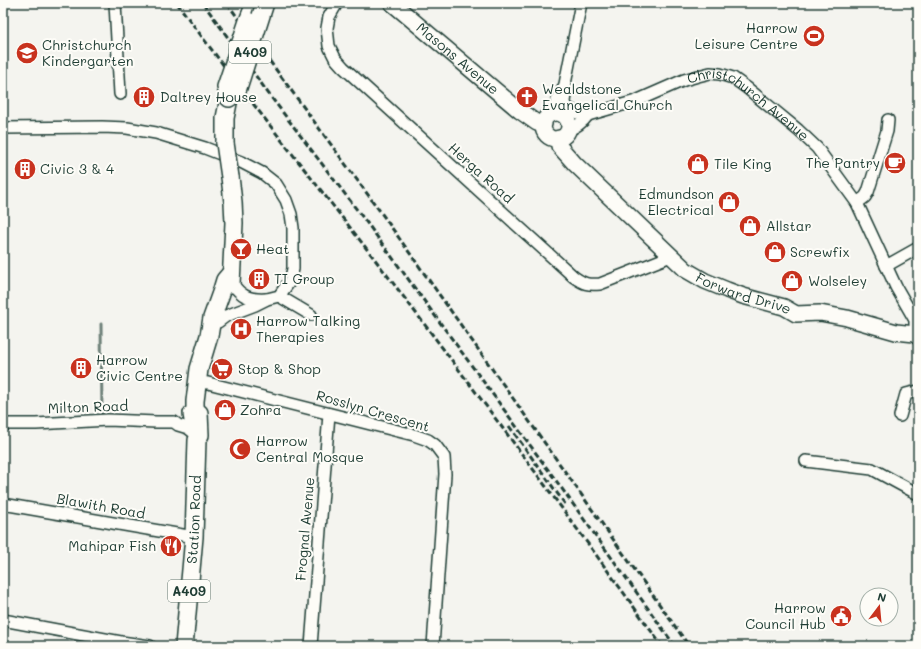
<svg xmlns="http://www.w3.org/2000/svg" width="921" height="649" viewBox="0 0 921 649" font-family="Mali,sans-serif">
	<rect width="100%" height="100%" fill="#f4f4ef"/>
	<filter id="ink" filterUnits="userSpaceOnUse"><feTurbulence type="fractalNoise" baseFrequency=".025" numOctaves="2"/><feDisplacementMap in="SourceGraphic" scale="8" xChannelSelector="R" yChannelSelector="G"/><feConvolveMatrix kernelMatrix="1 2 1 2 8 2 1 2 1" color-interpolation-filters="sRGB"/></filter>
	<g filter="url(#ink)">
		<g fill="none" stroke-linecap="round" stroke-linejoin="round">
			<!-- stream -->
			<path stroke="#6e8179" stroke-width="3" d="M101,324L102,414"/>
			<!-- street casing -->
			<g stroke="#1f3d34" stroke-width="14">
				<g id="street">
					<path d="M115,3L120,94"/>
					<path d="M337,3L329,17L327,28L329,46L335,58L343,67L574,277C584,284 587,285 600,284L671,256"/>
					<path id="s1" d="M564,106L577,113L588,115L636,101L684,80L698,76L710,73L720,74L733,78L747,88L798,130L817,148L857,203L896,287L915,320V334"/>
					<path d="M553,113L559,94L563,88"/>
					<path d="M563,115L566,95L565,84L581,3"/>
					<path d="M3,128L102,127L127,128L156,133L205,148L241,162L262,173L276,184L286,200L291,214L293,228V269L290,281L279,296L267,299L255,305L226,316L218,322"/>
					<path d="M568,130C577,127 582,123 588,115"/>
					<path d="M857,203L865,197L868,192L887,131L888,120"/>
					<path d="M886,266L918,248"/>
					<path d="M231,282C241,296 248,300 266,299"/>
					<path d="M279,296L311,315"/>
					<path d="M197,382L208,383L414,435L428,440L435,445L444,457L445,474L433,646"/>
					<path d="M900,416L906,394L918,391"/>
					<path d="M3,424H36L108,420L156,422H174L178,425L188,428L193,432"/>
					<path d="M806,461L872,469L918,494"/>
					<path d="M3,504L194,537"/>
					<path d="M3,620L121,642L150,646"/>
					<path d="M311,646L329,414"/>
				</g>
			</g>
			<!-- secondary casing -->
			<g stroke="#1f3d34" stroke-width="18">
				<g id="secondary">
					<path id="s2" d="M392,3L520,111L537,123L544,124"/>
					<circle cx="556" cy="126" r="13"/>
					<path id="s3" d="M559,138V146L575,164L686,270L705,281L727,290L743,296L784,307L796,314L820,313L847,318L896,332L915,334L918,337"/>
				</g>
			</g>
			<!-- primary casing -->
			<g stroke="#1f3d34" stroke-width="20">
				<g id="primary">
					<path d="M248,21L255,3"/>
					<path d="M225,143V118L229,98"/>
					<path d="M230,177L233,202L234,223L231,284"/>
					<path d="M193,420L192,414L195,410V401L199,369L209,336L212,318L221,293L225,280L231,273"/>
					<path id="s4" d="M184,646L194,537L197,440L200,435L199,413L195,410"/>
				</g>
			</g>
			<!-- street -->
			<use href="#street" stroke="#fdfcf7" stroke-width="11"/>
			<!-- secondary -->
			<use href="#secondary" stroke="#fdfcf7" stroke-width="15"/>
			<!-- primary -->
			<use href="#primary" stroke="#fdfcf7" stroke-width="17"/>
			<!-- rail -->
			<g stroke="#1f3d34" stroke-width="3" stroke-dasharray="6 3" stroke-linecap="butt">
				<path d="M177,3C242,92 312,178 380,266C476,391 570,518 662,646"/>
				<path d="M203,3L271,97L367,223L560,486L675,646"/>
				<path d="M227,3L377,207L689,646"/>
				<path d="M509,426L565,504"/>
			</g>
			<!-- primary-bridge casing -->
			<g stroke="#1f3d34" stroke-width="20" stroke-linecap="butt">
				<g id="primary-bridge">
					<path d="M248,21L226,87L229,98L237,91L265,3"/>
					<path d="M225,143L230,177"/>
				</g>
			</g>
			<!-- primary-bridge -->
			<use href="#primary-bridge" stroke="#fdfcf7" stroke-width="17"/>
		</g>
	</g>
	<!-- icons -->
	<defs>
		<g id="stadium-disc" transform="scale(1.15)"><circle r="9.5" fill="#c8321e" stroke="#fdfcf7"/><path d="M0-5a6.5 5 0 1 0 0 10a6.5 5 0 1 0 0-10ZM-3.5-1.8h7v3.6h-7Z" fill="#fff"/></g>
		<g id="school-disc" transform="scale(1.15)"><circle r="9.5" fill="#c8321e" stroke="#fdfcf7"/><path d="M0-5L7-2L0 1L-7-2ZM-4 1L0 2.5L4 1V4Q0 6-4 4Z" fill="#fff"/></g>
		<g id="building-disc" transform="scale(1.15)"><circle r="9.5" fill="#c8321e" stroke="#fdfcf7"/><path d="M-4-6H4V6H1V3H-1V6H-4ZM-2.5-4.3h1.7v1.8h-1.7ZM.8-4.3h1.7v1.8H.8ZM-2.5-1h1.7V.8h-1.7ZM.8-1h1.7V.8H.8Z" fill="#fff"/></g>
		<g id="church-disc" transform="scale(1.15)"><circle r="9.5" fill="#c8321e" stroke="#fdfcf7"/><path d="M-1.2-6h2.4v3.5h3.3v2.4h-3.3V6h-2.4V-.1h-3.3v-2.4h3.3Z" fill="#fff"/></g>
		<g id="cafe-disc" transform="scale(1.15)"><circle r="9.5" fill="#c8321e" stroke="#fdfcf7"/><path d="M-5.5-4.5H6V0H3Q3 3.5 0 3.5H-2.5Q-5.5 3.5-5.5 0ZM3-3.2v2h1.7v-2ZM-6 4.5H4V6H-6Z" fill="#fff"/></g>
		<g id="shop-disc" transform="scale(1.15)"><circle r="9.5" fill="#c8321e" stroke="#fdfcf7"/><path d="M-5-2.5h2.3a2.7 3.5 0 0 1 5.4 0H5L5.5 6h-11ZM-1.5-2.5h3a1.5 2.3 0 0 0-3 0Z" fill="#fff"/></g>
		<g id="bar-disc" transform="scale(1.15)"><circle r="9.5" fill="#c8321e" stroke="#fdfcf7"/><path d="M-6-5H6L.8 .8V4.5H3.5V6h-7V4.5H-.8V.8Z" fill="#fff"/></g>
		<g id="hospital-disc" transform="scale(1.15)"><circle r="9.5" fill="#c8321e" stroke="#fdfcf7"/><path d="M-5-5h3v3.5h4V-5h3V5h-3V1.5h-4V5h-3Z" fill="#fff"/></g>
		<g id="supermarket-disc" transform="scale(1.15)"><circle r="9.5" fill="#c8321e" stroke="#fdfcf7"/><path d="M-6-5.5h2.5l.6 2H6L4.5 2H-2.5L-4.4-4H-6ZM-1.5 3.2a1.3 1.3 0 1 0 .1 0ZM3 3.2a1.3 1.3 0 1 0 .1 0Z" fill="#fff"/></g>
		<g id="mosque-disc" transform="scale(1.15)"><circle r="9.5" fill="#c8321e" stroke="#fdfcf7"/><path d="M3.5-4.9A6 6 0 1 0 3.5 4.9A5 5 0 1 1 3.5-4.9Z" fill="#fff"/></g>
		<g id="restaurant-disc" transform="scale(1.15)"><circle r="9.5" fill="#c8321e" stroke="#fdfcf7"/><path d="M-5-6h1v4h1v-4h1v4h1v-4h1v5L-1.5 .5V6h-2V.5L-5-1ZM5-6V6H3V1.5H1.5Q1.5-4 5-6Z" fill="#fff"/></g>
		<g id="civic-disc" transform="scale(1.15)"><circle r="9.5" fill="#c8321e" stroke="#fdfcf7"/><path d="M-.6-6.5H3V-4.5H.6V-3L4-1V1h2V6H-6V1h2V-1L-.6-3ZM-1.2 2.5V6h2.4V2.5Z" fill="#fff"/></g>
	</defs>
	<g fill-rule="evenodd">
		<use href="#stadium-disc" x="814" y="36"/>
		<use href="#school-disc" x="27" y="53"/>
		<use href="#building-disc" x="144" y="97"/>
		<use href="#church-disc" x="527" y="97"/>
		<use href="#cafe-disc" x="895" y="163"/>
		<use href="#shop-disc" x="698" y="164"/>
		<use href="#building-disc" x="25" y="169"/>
		<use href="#shop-disc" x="729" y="202"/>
		<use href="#shop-disc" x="750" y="226"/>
		<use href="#bar-disc" x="241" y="249"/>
		<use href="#shop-disc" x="775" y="252"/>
		<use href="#building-disc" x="259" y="279"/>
		<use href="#shop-disc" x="792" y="281"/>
		<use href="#hospital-disc" x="241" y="329"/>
		<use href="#building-disc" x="81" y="368"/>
		<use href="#supermarket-disc" x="222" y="369"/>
		<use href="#shop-disc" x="225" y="410"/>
		<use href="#mosque-disc" x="240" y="449"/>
		<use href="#restaurant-disc" x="171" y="546"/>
		<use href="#civic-disc" x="841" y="616"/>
	</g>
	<g text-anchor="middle" stroke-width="4" stroke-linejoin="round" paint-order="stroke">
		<!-- shield labels -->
		<g fill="#fdfcf7" stroke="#62766e" stroke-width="1">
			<rect x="229" y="41" width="42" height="22" rx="3"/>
			<rect x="168" y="580" width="42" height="22" rx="3"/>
		</g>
		<g font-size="13" font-weight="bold" fill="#1f3d34">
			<text x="250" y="57">A409</text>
			<text x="189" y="596">A409</text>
		</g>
		<!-- poi labels -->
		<g font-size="14" fill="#1f3d34" stroke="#fdfcf7" text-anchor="start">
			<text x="798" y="33" text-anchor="end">Harrow<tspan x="798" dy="16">Leisure Centre</tspan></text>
			<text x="42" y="50">Christchurch<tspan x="42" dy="16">Kindergarten</tspan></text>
			<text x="542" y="94">Wealdstone<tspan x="542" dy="16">Evangelical Church</tspan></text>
			<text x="160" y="102">Daltrey House</text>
			<text x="880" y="168" text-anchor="end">The Pantry</text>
			<text x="714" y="169">Tile King</text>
			<text x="40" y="174">Civic 3 &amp; 4</text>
			<text x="714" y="199" text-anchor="end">Edmundson<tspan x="714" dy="16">Electrical</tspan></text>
			<text x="766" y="231">Allstar</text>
			<text x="256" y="254">Heat</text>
			<text x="790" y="257">Screwfix</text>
			<text x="274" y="284">TI Group</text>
			<text x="808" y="286">Wolseley</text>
			<text x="256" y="326">Harrow Talking<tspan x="256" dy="16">Therapies</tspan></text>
			<text x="96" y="365">Harrow<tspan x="96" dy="16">Civic Centre</tspan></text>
			<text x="238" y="374">Stop &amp; Shop</text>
			<text x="240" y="415">Zohra</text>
			<text x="256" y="446">Harrow<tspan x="256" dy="16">Central Mosque</tspan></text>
			<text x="156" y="551" text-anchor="end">Mahipar Fish</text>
			<text x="826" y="613" text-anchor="end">Harrow<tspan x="826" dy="16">Council Hub</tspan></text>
		</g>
		<!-- street labels -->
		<g font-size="14" fill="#1f3d34" stroke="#fdfcf7">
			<text dy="5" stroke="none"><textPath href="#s2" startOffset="86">Masons Avenue</textPath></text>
			<text dy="5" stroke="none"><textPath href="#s1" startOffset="203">Christchurch Avenue</textPath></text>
			<text transform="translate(481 173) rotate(42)" y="5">Herga Road</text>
			<text dy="5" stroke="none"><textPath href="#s3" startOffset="248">Forward Drive</textPath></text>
			<text transform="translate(88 407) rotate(-2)" y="5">Milton Road</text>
			<text transform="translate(373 411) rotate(16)" y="5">Rosslyn Crescent</text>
			<text transform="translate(101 506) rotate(10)" y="5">Blawith Road</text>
			<text dy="5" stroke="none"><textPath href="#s4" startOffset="127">Station Road</textPath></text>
			<text transform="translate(305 529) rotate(-85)" y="5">Frognal Avenue</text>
		</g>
	</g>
	<!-- margin -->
	<rect width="921" height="649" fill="none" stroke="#fdfcf7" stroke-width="16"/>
	<rect x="8" y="8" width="905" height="633" fill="none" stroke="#1f3d34" stroke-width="1.5" filter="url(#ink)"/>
	<!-- north arrow -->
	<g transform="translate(879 607) rotate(16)"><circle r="19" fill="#fdfcf7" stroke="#a4b0a9"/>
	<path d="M0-3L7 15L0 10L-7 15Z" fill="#c8321e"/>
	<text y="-6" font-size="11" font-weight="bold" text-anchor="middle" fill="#1f3d34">N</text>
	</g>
</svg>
